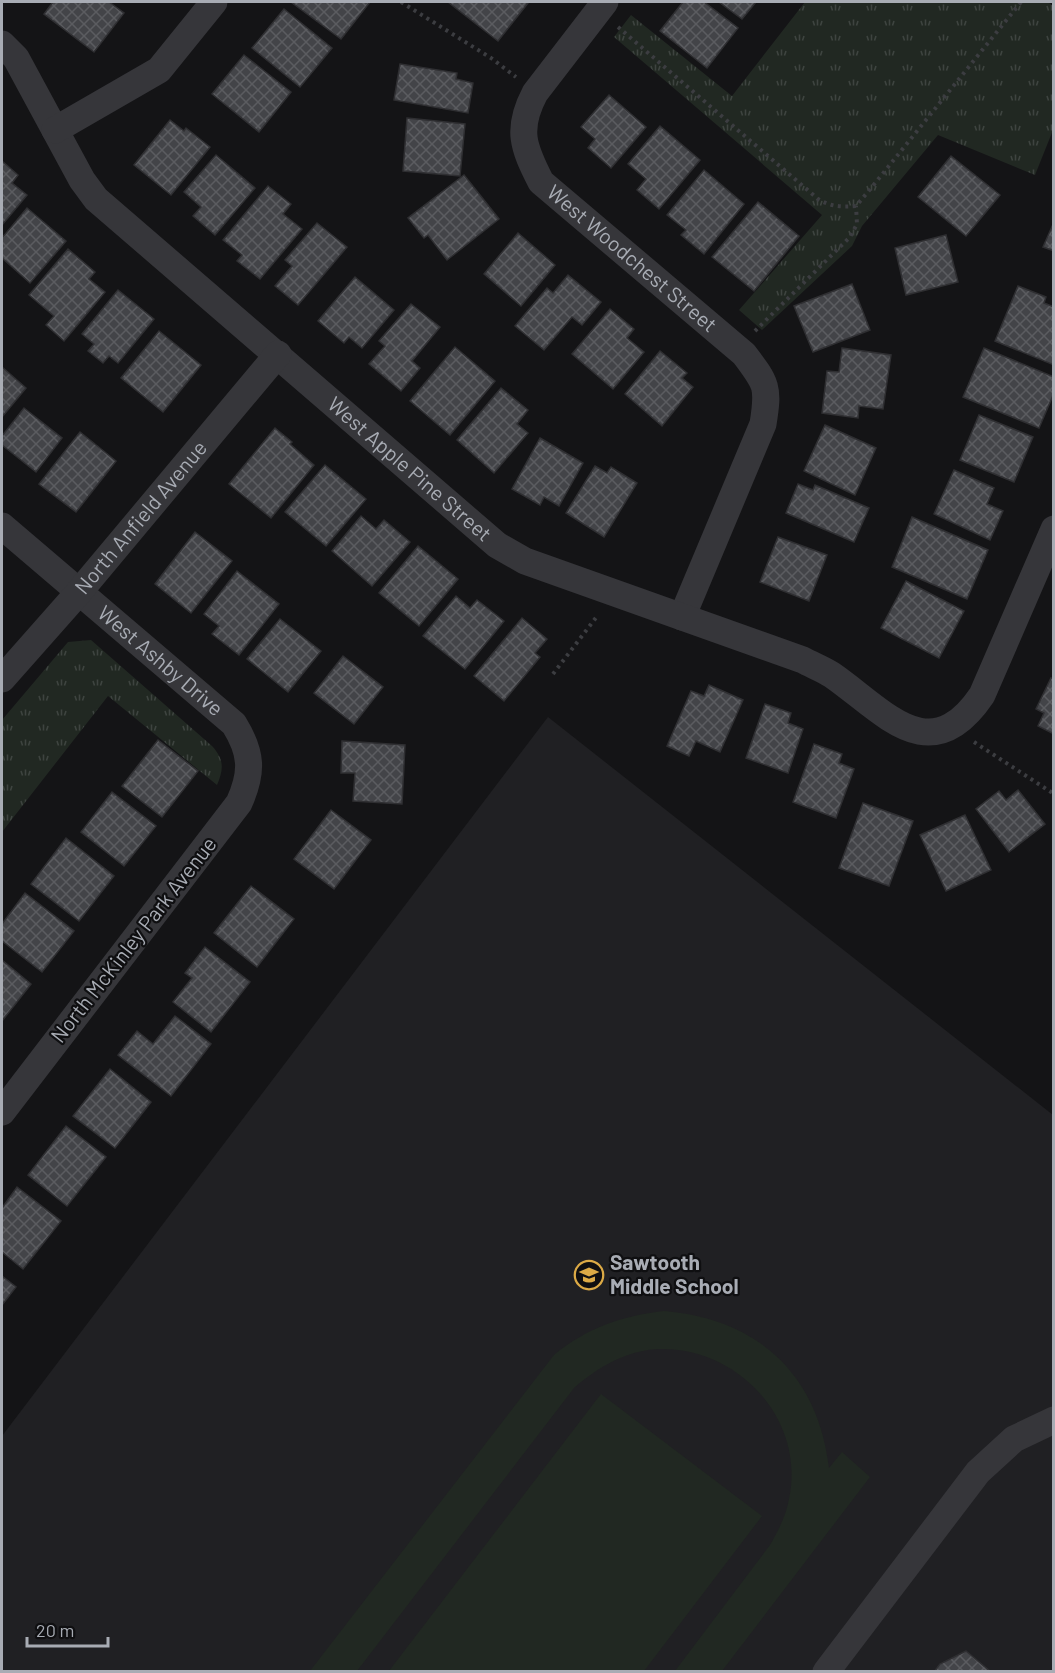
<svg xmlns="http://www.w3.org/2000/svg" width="1055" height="1673" viewBox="0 0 1055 1673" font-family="Barlow,sans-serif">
	<defs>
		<pattern id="park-tufts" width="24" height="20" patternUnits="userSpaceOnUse" patternTransform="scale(1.5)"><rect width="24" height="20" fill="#212822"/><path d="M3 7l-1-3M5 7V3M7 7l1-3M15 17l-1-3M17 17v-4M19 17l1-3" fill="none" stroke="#3e4440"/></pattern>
		<pattern id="building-cross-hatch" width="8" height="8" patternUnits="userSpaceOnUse" patternTransform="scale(1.5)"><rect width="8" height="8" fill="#434448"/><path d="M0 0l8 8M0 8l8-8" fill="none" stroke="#5b5c60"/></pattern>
	</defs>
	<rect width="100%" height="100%" fill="#141416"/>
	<!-- built -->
	<path fill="#202023" d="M548,717L1053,1115V1671H2V1436Z"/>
	<!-- green -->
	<g fill="#212822">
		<path d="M664,1311C758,1319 818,1374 829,1468L842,1452L870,1477L722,1671H675L770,1545C778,1531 786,1516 789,1499C806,1420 738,1347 660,1349C627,1350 598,1367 574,1388L357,1671H310L554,1355C587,1328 621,1316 664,1311Z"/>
		<path d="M601,1394L762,1516L644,1671H389Z"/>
	</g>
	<!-- park -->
	<g fill="url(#park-tufts)">
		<path d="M805,2H1048L1054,7L1053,130L1035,175L938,135L862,226L852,246L762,330L739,310L822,215L614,37L631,15L732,96Z"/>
		<path d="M91,640L212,746C224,759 224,769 217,785L108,696L2,832V720L68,642Z"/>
	</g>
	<!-- building -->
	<g fill="url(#building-cross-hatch)" stroke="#2f2f32" stroke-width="1.5">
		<path d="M53,2H109L124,13L94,52L44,14Z"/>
		<path d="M291,2H370L341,39Z"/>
		<path d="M448,2H525L528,3L498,41Z"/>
		<path d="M683,2H704L738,28L707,68L660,31Z"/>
		<path d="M719,2H756L742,19Z"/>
		<path d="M284,9L332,48L300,87L252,48Z"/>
		<path d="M244,55L291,92L259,132L212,94Z"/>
		<path d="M400,64L457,73L456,79L473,83L468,113L394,100Z"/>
		<path d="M609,95L646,127L611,168L588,148L595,139L581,127Z"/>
		<path d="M407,118L465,124L460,176L403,171Z"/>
		<path d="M170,120L184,131L186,128L210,147L171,195L134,165Z"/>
		<path d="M660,126L700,160L659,209L637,190L646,179L628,164Z"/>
		<path d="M216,155L255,188L215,235L193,216L201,207L184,192Z"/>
		<path d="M951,156L1000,195L966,236L918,197Z"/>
		<path d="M2,161L18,175L12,183L27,195L2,225Z"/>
		<path d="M704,170L744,204L704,254L681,235L686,230L667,215Z"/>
		<path d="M464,175L499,219L447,260L428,235L424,238L408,218Z"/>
		<path d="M268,186L291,204L283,214L302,229L260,279L237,261L242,255L223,240Z"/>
		<path d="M758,202L799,236L754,291L712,257Z"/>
		<path d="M27,208L66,241L30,283L2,258V238Z"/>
		<path d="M1054,222V251L1043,247Z"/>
		<path d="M317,223L347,247L298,305L275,286L292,266L285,260Z"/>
		<path d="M518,233L555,265L521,306L484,274Z"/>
		<path d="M946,235L958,282L906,295L895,248Z"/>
		<path d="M68,249L95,272L89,279L105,292L64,341L46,325L54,316L29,295Z"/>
		<path d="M568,275L601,302L582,325L572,317L544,350L515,326L547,288L553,293Z"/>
		<path d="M355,277L394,310L362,348L349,337L344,343L318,321Z"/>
		<path d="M852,284L870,330L813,352L794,306Z"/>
		<path d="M1018,286L1046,297L1044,303L1054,307V365L995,341Z"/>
		<path d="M118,290L154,319L118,363L109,356L103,363L88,351L94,344L82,334Z"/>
		<path d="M411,304L440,327L412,361L420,368L401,391L369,364L385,346L379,341Z"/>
		<path d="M610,309L634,329L627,338L644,352L613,389L572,354Z"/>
		<path d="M159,331L201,365L163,412L121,378Z"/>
		<path d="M455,347L495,381L450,435L410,401Z"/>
		<path d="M842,348L891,355L883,409L859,406L858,418L822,413L827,371L839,372Z"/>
		<path d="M984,348L1054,377V393L1039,428L963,397Z"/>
		<path d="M660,351L687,373L682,378L693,387L662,426L625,394Z"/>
		<path d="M2,367L26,388L2,417Z"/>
		<path d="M501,388L528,410L517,424L528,433L494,473L457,440Z"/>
		<path d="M24,408L62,438L36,472L2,445V436Z"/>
		<path d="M979,415L1033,437L1014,482L960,460Z"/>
		<path d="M825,425L876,448L855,495L804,471Z"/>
		<path d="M275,428L292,442L290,444L314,465L271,518L229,484Z"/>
		<path d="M80,432L116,461L76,512L39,484Z"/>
		<path d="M540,438L583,463L559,506L544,497L540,505L512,489Z"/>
		<path d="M325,465L366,499L326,546L285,512Z"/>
		<path d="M595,466L607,473L611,467L637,483L604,537L566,513Z"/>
		<path d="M954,470L994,488L987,504L1003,511L990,540L934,514Z"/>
		<path d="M798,484L813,490L815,485L869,508L854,542L786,513Z"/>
		<path d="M361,516L376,529L384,520L410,542L372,586L332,551Z"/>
		<path d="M912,517L988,550L967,599L892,567Z"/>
		<path d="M195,532L232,561L191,613L155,584Z"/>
		<path d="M778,537L827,555L809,601L760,582Z"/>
		<path d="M418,546L458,579L419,626L379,593Z"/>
		<path d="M237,571L279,604L239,655L212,634L219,626L204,614Z"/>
		<path d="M906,581L964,611L939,658L881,628Z"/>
		<path d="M456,596L470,608L477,600L504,621L465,669L423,636Z"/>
		<path d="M522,618L547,639L535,653L540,657L504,701L474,676Z"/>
		<path d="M280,619L321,651L288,692L247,659Z"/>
		<path d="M343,656L383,687L354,724L314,693Z"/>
		<path d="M1051,678L1054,679V734L1038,726L1044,713L1036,709Z"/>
		<path d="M709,685L743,700L720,752L696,741L689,756L667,746L691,691L704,696Z"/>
		<path d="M765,704L791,713L788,723L803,729L788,773L746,758Z"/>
		<path d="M158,740L198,771L162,817L122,786Z"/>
		<path d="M342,741L405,745L402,804L353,801L355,773H341Z"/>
		<path d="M814,744L842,754L839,763L854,769L836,818L793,802Z"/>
		<path d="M1018,790L1045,824L1009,852L976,809L999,791L1006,800Z"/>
		<path d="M112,792L156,826L124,866L81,832Z"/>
		<path d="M863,803L913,821L889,886L839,868Z"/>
		<path d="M331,810L371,840L334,889L294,859Z"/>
		<path d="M965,815L991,870L946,891L920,835Z"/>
		<path d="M66,838L114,876L79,921L31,884Z"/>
		<path d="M251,886L294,919L257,967L214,933Z"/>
		<path d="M25,893L74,931L42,972L2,941V924Z"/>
		<path d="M205,947L250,982L211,1032L173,1002L192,978L185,973Z"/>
		<path d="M2,960L31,984L2,1021Z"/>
		<path d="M175,1016L211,1044L171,1096L118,1055L137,1031L153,1044Z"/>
		<path d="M110,1069L151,1102L115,1148L73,1116Z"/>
		<path d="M66,1126L106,1157L67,1206L28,1175Z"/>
		<path d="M17,1187L61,1221L23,1269L2,1252V1208Z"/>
		<path d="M2,1276L16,1287L2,1305Z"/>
		<path d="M966,1651L991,1672H934L940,1664Z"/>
	</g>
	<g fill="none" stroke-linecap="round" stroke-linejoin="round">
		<!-- path -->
		<g stroke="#3c3d41" stroke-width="4" stroke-dasharray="3 4.5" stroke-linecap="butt">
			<path d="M401,2L491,58L516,77"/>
			<path d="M618,27L818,199C831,207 841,207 856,206L872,187L1021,2"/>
			<path d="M755,331L850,237L857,224L856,206"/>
			<path d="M553,674L598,615"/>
			<path d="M974,742L1054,794"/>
		</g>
		<!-- minor -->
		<g stroke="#36363a" stroke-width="27">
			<path id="s1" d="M605,2L535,93C516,129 523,147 541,182L744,354C767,384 769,387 763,424L682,617"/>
			<path id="s2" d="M2,44L16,58L82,180L96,199L497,545L525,561L803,660C812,665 823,669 832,675C884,711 930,772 982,695L1054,529"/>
			<path d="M55,130L159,70L214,2"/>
			<path id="s3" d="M2,526L234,724C252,753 253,772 239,803L2,1112"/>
			<path id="s4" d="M2,679L79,592L278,354"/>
			<path d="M826,1672L978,1472L1014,1439L1054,1420"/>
		</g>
	</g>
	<!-- icons -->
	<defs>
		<g id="school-ring" transform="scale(1.5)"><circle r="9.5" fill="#0f0f11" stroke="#dcaa46" stroke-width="1.5"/><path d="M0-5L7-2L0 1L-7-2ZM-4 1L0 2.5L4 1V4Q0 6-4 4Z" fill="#dcaa46"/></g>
	</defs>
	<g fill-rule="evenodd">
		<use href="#school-ring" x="589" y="1275"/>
	</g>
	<g text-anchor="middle" stroke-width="4.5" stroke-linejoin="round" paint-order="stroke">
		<!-- street labels -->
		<g font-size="21" fill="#a8acb4" stroke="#0f0f11">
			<text dy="7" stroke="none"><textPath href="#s1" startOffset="328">West Woodchest Street</textPath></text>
			<text dy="7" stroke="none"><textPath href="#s2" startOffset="596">West Apple Pine Street</textPath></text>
			<text dy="7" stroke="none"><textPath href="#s4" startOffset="213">North Anfield Avenue</textPath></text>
			<text dy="7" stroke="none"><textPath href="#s3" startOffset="208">West Ashby Drive</textPath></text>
			<text transform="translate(134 940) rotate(-52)" y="7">North McKinley Park Avenue</text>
		</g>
		<!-- poi labels -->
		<g font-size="21" font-weight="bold" fill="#a8acb4" stroke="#0f0f11" text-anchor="start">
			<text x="610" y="1270">Sawtooth<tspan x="610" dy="24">Middle School</tspan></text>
		</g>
	</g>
	<!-- border -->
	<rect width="1055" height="1673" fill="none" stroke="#a8acb4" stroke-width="6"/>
	<!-- scale -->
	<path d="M27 1637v9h81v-9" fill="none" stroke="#a8acb4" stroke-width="3"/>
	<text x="36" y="1637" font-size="18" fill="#a8acb4" stroke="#0f0f11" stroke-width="4.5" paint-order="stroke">20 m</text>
</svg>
